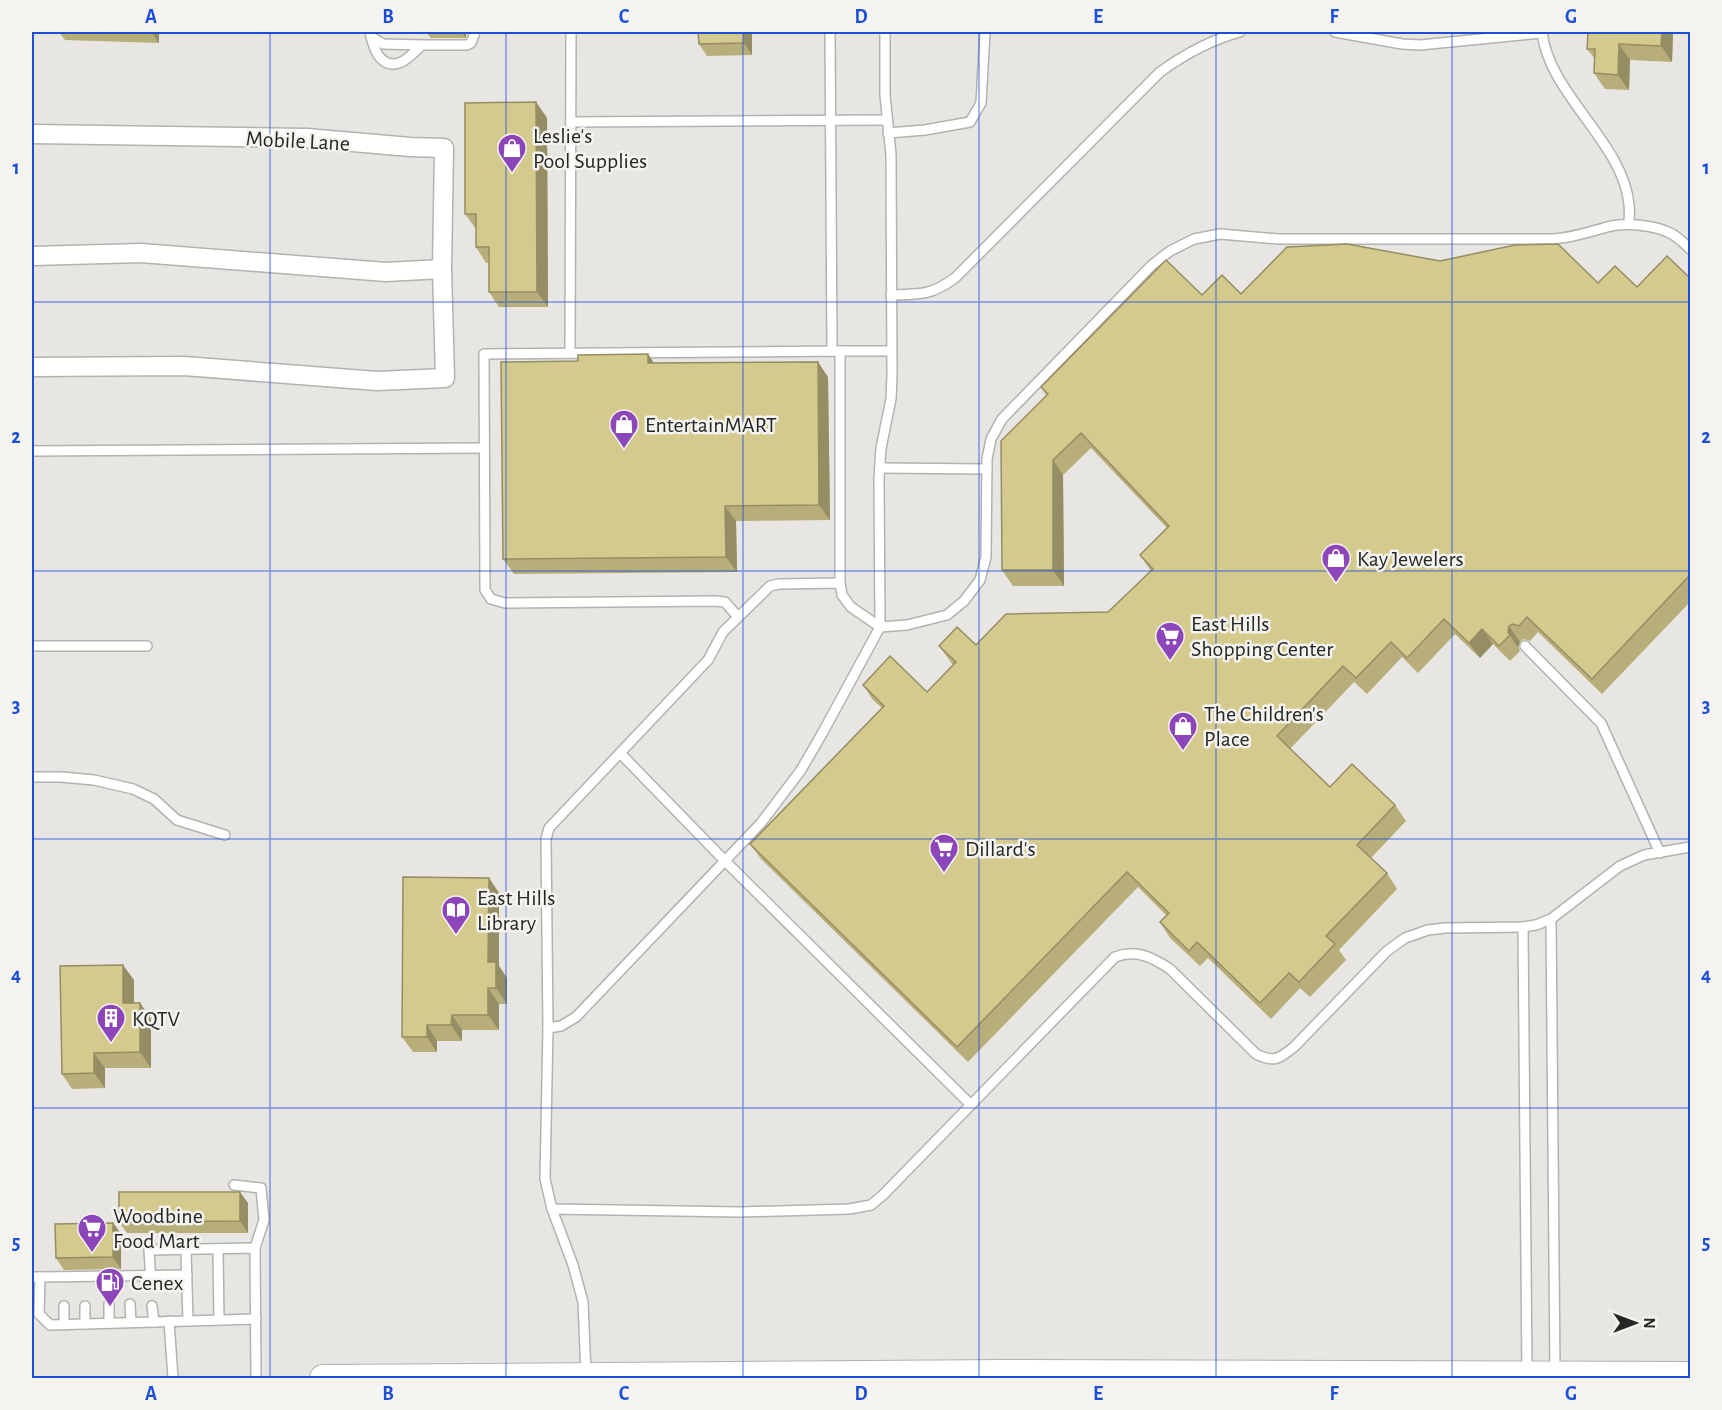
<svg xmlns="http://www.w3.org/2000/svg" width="1722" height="1410" viewBox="0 0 1722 1410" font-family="'Alegreya Sans',sans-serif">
	<rect width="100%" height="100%" fill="#e7e6e2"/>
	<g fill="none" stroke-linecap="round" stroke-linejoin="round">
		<!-- service casing -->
		<g stroke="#b3b2af" stroke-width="12">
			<g id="service">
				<path d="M370,32C373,46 379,69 399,63C407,61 416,50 422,45H467L471,43L475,32"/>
				<path d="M830,32L832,351"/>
				<path d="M1335,32L1402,44L1420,45L1542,33"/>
				<path d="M1542,32C1549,95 1624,143 1629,205C1630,212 1629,218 1629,224"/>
				<path d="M371,37L383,44L422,45"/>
				<path d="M571,122L887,120"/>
				<path d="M888,133L925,130L970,122L981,103L985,32"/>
				<path d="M891,295C920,294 930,296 955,278L1160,72C1185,54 1210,40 1240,32"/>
				<path d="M840,351H891"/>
				<path d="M570,353L571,32"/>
				<path d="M32,451L484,448"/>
				<path d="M880,468L987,469"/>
				<path d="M738,617L725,602L715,601L505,603L491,599L485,590L484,354L840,351V583"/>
				<path d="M32,646H147"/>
				<path d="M1525,646L1601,723L1660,853"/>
				<path d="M620,753L725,861L971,1105"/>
				<path d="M32,777H61L94,780L133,789L154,799L177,820L225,835"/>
				<path d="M1551,919L1555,1372"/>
				<path d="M1523,927L1527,1372"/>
				<path d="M548,1028L546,839L549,828L708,660L723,632L770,586L779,584L840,583L842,595L851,607L880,627L907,625L947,615L964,601L980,580L986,557L987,459L991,439L1002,419L1152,265L1170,251L1194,239L1220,234L1279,239H1552C1572,238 1589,232 1607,227C1625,222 1656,225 1672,234C1679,238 1685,244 1690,249"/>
				<path d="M234,1185L261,1188L264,1220L255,1248"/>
				<path d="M552,1209L740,1212L849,1209L871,1205L883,1195L1115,957C1136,949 1152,957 1170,969L1256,1054C1274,1063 1279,1059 1294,1047L1387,951L1405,938L1428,930L1445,928L1523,927L1536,925L1551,919L1620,866L1644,855L1690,847"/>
				<path d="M218,1250L219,1320"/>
				<path d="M186,1251L188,1321"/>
				<path d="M32,1277H40L39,1314L50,1325L154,1322"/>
				<path d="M40,1277L187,1275"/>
				<path d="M151,1284L149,1250L255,1248L256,1378"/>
				<path d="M109,1304V1323"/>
				<path d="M130,1304L131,1322"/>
				<path d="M85,1306V1324"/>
				<path d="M152,1306L154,1322L256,1319"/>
				<path d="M169,1321L173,1378"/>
				<path d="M64,1325V1306"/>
				<path d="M586,1374L583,1302L573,1265L552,1209L545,1179L548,1028L561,1026L576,1017L761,823L801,770L823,732L880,627L879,479L881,448L891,399L892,375L891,155L885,95V32"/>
			</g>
		</g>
		<!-- minor casing -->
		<g stroke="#b3b2af" stroke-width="21">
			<g id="minor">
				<path d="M32,134L307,138L410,147L444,148L442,269L445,378L377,381L184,366L32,367"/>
				<path d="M32,256L141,253L386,272L442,269"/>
			</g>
		</g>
		<!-- secondary casing -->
		<g stroke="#b3b2af" stroke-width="28">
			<path id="secondary" d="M323,1378L1005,1373L1690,1375"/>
		</g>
		<!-- service -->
		<use href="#service" stroke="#fff" stroke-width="9"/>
		<!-- minor -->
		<use href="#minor" stroke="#fff" stroke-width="18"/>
		<!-- secondary -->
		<use href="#secondary" stroke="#fff" stroke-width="26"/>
	</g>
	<!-- wall -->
	<g fill="#b7ae79">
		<path d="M59,32H159V43L65,40Z"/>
		<path d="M426,32H466V38H431Z"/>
		<path d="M698,32H752V55L707,56L699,44Z"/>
		<path d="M1673,32L1672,62L1630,60L1629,90L1605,89L1594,73L1595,59L1587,49Z"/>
		<path d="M536,102L547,118L548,307H499L489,292V263H486L476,247V229L465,214Z"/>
		<path d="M1440,261L1598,283L1637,287L1690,278V602L1602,694L1538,632L1530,641L1524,639L1520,642L1518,647L1520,651L1510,661L1493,644L1480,658L1455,634L1418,673L1402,657L1367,694L1354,682L1290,749L1330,787L1395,805L1406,821L1371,858L1387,873L1397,889L1339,950L1346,960L1310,997L1300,988L1271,1019L1208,958L1200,966L1170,938L1160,922L1166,915L1138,887L968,1062L761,859L750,844L882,708L873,700L863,685L927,692L953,665L939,646L976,645L1108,612L1151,571L1140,555L1167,528L1091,448L1063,475L1064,586H1013L1002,570L1046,395L1041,387L1202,295L1241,294Z"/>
		<path d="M648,354L654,363L828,377L830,520L736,521L737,572L514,574L503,559L578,361Z"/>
		<path d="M489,878L499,893V966L507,978V1004H499V1030H462V1041H437V1052H413L402,1037Z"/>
		<path d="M134,980V1003H140L151,1019V1068H105V1088L72,1089L62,1074Z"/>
		<path d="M248,1203V1233H127L119,1222Z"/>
		<path d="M113,1223L121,1234V1269L64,1270L56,1258Z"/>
	</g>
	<!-- shaded-wall -->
	<g fill="#958d63">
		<path d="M151,32H159V43Z"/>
		<path d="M461,32H466V38Z"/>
		<path d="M744,32H752V55L744,43Z"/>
		<path d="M1662,32H1673L1672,62L1661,46Z"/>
		<path d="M1619,44L1630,60L1629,90L1618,75Z"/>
		<path d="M536,102L547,118L548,307L537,292Z"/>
		<path d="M648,354L658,370L648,363Z"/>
		<path d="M818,362L828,377L830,520L819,505Z"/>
		<path d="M1053,460L1063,475L1064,586L1053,570Z"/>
		<path d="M725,506L736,521L737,572L726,557Z"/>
		<path d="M1509,626L1520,642L1518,647L1520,651L1508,632Z"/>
		<path d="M1482,629L1493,644L1480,658L1469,643Z"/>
		<path d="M489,878L499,893V966L507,978V1004L496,988L488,962Z"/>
		<path d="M123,965L134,980V1019L123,1003Z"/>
		<path d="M488,988L499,1004V1030L488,1015Z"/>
		<path d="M140,1003L151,1019V1068L140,1052Z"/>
		<path d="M452,1015L462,1030V1041L451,1025Z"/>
		<path d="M427,1025L437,1041V1052L427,1037Z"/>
		<path d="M94,1053L105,1068V1088L94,1073Z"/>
		<path d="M240,1192L248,1203V1233L240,1221Z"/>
		<path d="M113,1223L121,1234V1269L113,1257Z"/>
	</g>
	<!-- building -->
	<g fill="#d5ca8d" stroke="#958d63" stroke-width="1.5">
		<path d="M698,32H744V43L699,44Z"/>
		<path d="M1588,32H1662L1661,46L1619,44L1618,75L1594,73L1595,49H1587Z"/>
		<path d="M536,102L537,292H489V247H476V214H465V103Z"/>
		<path d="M1347,244L1440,261L1515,245L1558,244L1598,283L1615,266L1637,287L1667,256L1690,278V575L1592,679L1527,617L1519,626L1513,624L1509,626L1508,632L1510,635L1499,646L1482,629L1469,643L1444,619L1407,658L1391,642L1356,678L1343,666L1277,736L1330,787L1352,764L1395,805L1357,845L1387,873L1326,936L1335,944L1299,982L1289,973L1260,1003L1197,942L1189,951L1160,922L1169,913L1127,872L957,1047L750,844L884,706L863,685L890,656L927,692L956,662L939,646L957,627L976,645L1006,614L1108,612L1153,569L1140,555L1169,526L1081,433L1053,460V570H1002L1001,441L1048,394L1041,387L1166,260L1202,295L1222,275L1241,294L1287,247Z"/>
		<path d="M648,354V363L818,362L819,505L725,506L726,557L503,559L501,362L578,361V355Z"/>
		<path d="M403,877L489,878L488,962H496V988H488V1015H452L451,1025H427V1037H402Z"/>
		<path d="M123,965V1003H140V1052L94,1053V1073L62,1074L60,966Z"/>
		<path d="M119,1192H240V1221L119,1222Z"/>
		<path d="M113,1223V1257L56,1258L55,1224Z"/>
	</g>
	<!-- grid -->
	<path fill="none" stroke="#1d4ed8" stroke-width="1.5" stroke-opacity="0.55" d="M270,32V1378M506,32V1378M743,32V1378M979,32V1378M1216,32V1378M1452,32V1378M32,302H1690M32,571H1690M32,839H1690M32,1108H1690"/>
	<!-- icons -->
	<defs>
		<g id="shop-pin" transform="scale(1.5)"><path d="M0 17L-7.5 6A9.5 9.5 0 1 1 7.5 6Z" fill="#8c46ba" stroke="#f4f3ef"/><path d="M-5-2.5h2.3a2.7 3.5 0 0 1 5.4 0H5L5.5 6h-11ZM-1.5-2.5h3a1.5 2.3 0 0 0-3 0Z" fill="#fff"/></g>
		<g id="supermarket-pin" transform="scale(1.5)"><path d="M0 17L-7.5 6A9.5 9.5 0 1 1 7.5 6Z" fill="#8c46ba" stroke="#f4f3ef"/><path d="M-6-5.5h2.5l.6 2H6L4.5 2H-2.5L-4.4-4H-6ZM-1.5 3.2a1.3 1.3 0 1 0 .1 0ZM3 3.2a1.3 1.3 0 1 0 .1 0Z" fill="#fff"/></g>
		<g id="library-pin" transform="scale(1.5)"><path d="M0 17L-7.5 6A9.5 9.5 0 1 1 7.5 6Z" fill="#8c46ba" stroke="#f4f3ef"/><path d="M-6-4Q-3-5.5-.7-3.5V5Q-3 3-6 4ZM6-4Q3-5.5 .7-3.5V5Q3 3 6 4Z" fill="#fff"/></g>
		<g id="building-pin" transform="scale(1.5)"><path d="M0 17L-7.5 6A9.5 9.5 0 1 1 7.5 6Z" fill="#8c46ba" stroke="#f4f3ef"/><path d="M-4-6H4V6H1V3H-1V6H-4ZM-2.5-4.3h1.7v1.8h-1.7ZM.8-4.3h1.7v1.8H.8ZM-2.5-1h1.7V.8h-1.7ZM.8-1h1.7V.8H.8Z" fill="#fff"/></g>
		<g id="fuel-pin" transform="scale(1.5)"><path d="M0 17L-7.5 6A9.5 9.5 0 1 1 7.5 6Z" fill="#8c46ba" stroke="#f4f3ef"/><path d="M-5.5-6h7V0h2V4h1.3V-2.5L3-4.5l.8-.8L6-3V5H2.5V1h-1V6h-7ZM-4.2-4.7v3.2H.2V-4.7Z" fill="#fff"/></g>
	</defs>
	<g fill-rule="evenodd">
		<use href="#shop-pin" x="512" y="148"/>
		<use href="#shop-pin" x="624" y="424"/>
		<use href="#shop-pin" x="1336" y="558"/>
		<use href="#supermarket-pin" x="1170" y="636"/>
		<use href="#shop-pin" x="1183" y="726"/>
		<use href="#supermarket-pin" x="944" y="848"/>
		<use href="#library-pin" x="456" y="910"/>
		<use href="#building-pin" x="111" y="1018"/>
		<use href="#supermarket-pin" x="92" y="1228"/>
		<use href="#fuel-pin" x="110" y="1282"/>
	</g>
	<g text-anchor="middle" stroke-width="5" stroke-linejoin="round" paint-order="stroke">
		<!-- poi labels -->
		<g font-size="22" fill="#262624" stroke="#f4f3ef" text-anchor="start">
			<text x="533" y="143">Leslie's<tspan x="533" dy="25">Pool Supplies</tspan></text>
			<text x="645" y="432">EntertainMART</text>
			<text x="1357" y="566">Kay Jewelers</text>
			<text x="1191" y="631">East Hills<tspan x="1191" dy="25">Shopping Center</tspan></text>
			<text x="1204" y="721">The Children's<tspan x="1204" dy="25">Place</tspan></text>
			<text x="965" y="856">Dillard's</text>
			<text x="477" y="905">East Hills<tspan x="477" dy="25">Library</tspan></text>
			<text x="132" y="1026">KQTV</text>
			<text x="113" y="1223">Woodbine<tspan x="113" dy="25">Food Mart</tspan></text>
			<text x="131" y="1290">Cenex</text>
		</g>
		<!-- street labels -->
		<g font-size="22" fill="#262624" stroke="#f4f3ef">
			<text transform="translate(298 140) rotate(3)" y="8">Mobile Lane</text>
		</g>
	</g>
	<!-- border -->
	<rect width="1722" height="1410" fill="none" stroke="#f4f3ef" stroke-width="66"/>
	<!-- north arrow -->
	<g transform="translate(1635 1323) rotate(90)" stroke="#f4f3ef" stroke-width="4.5" paint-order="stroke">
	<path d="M0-4.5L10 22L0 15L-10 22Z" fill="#262624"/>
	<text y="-9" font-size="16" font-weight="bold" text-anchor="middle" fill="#262624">N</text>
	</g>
	<rect x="33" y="33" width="1656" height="1344" fill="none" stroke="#1d4ed8" stroke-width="2"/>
	<g font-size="20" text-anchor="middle" font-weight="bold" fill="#1d4ed8">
		<text x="151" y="23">A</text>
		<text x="388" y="23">B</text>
		<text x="624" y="23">C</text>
		<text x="861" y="23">D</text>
		<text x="1098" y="23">E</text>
		<text x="1334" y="23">F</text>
		<text x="1571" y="23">G</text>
		<text x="16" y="174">1</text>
		<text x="1706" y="174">1</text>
		<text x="16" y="443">2</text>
		<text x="1706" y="443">2</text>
		<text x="16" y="712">3</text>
		<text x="1706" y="712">3</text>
		<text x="16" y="981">4</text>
		<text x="1706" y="981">4</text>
		<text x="16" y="1249">5</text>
		<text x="1706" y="1249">5</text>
		<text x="151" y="1400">A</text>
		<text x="388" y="1400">B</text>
		<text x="624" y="1400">C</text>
		<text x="861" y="1400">D</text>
		<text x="1098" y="1400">E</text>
		<text x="1334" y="1400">F</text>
		<text x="1571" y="1400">G</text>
	</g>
</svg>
